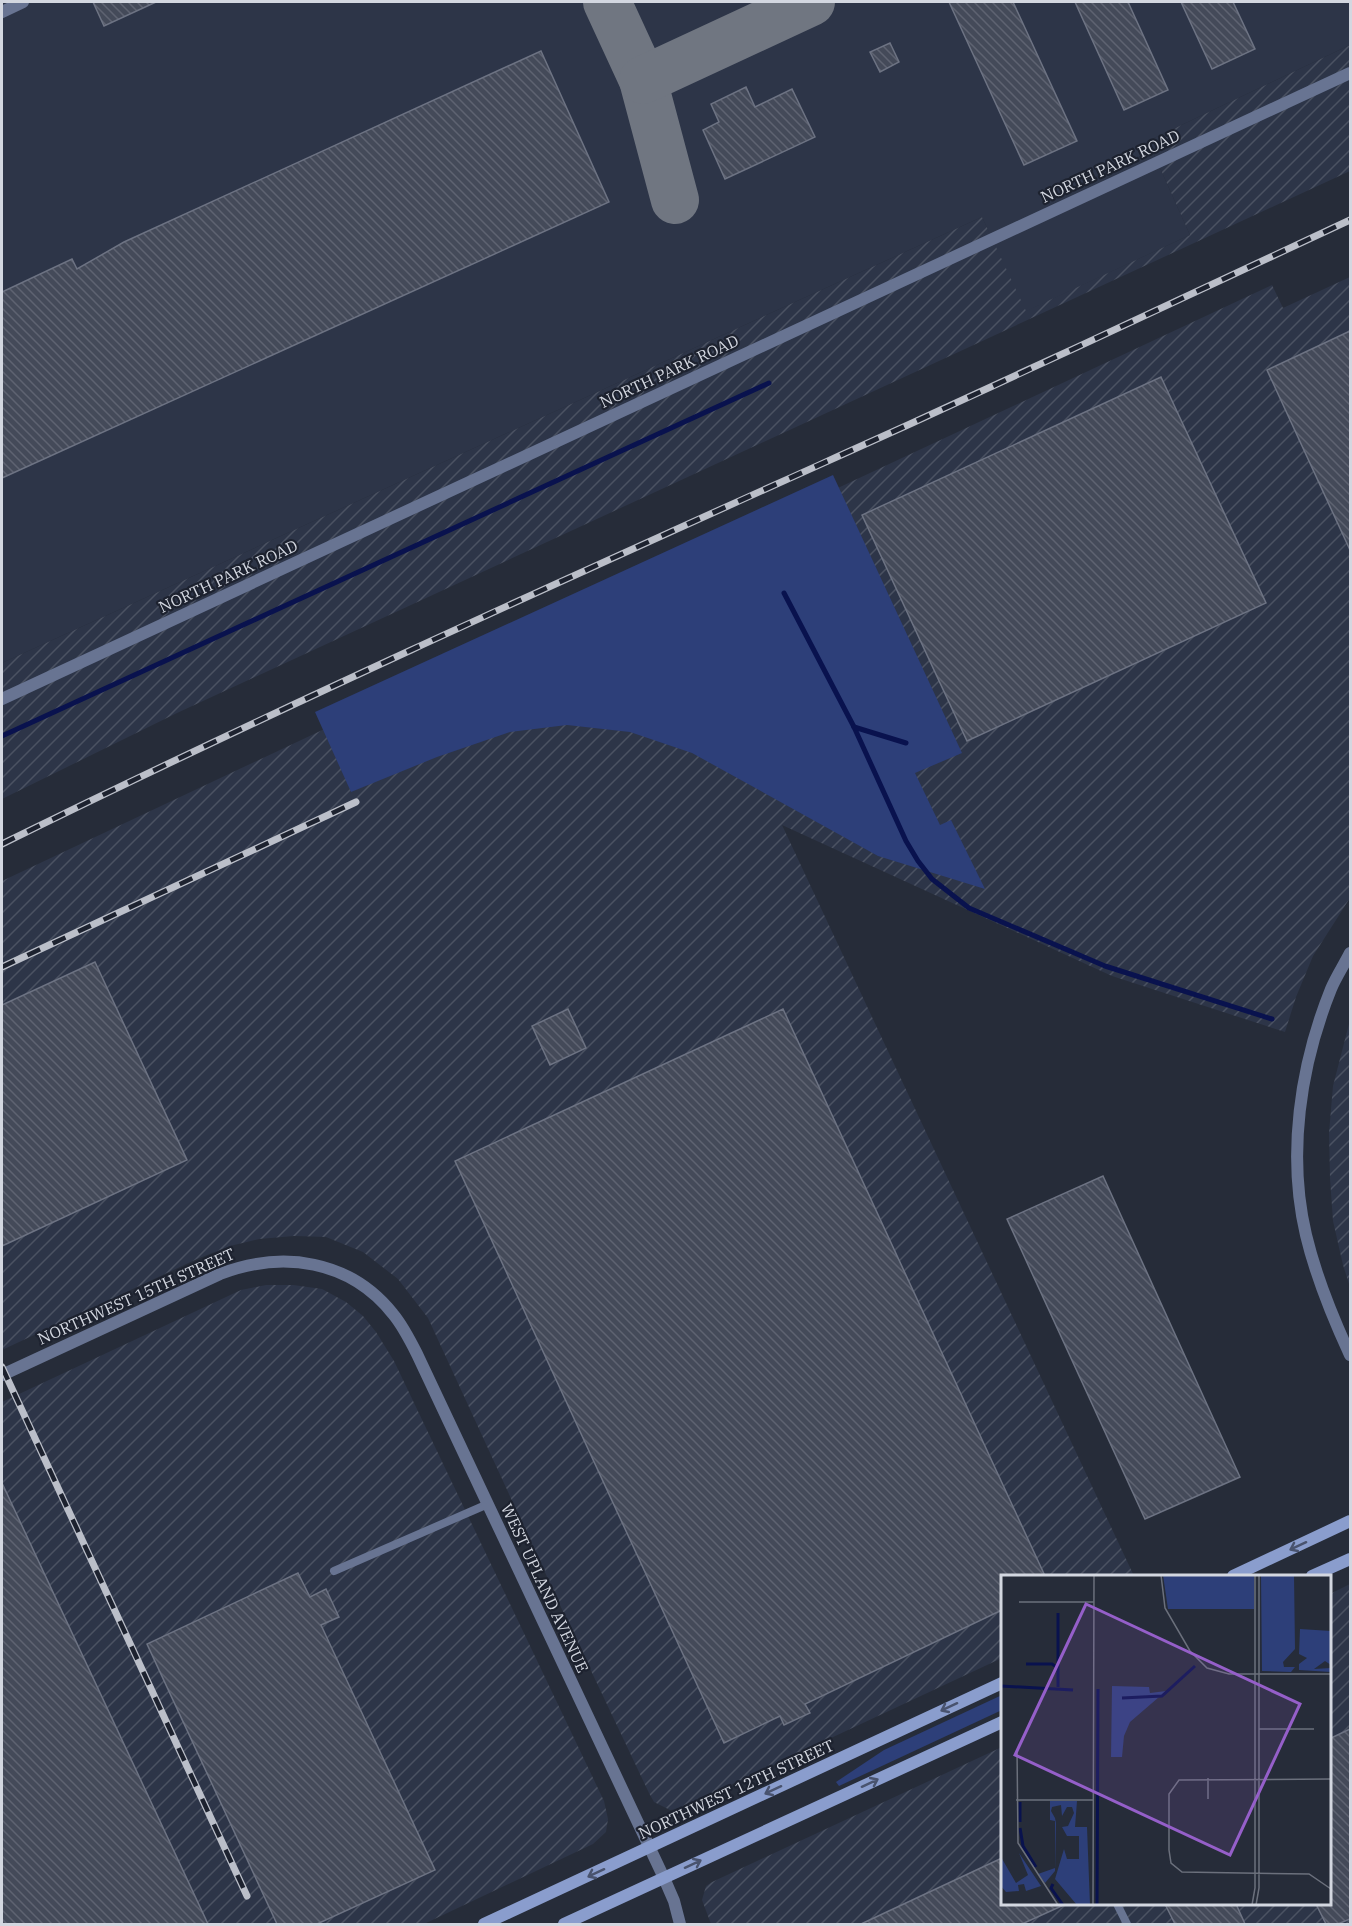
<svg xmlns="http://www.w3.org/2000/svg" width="1352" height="1926" viewBox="0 0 1352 1926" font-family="'IBM Plex Serif',serif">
	<defs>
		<pattern id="industrial-furrows" width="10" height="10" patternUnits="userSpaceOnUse" patternTransform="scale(1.5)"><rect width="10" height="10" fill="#2d3548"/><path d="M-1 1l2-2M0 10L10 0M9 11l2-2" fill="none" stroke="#4b5262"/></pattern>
		<pattern id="building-back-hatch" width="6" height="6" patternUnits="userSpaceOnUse" patternTransform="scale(1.5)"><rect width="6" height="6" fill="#444a59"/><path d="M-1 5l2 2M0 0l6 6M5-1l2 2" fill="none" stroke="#5e6371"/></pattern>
	</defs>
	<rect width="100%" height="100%" fill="#262c39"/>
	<!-- built -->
	<path fill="#2d3548" d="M2,2H1350V45L1148,141L1190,235L1025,312L982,217L2,663Z"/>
	<!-- industrial -->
	<g fill="url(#industrial-furrows)">
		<path d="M1350,45V171L177,713L2,799V663L982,217L1026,311L1190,235L1148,141Z"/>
		<path d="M1350,277V898L1313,956L1296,997L1285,1032L1112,976L782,825L1134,1576H1002V1658L679,1809L670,1810L654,1802L649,1793L566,1618L428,1318L398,1279L363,1252L326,1237L294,1236L259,1239L230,1246L197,1259L2,1350V881L532,631L1272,285L1283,308Z"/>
		<path d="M1350,1020V1287L1343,1265L1333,1221L1330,1178L1329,1133L1333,1086Z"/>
		<path d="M266,1285H293L322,1289L346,1302L363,1316L376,1332L394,1361L604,1801L608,1819L606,1832L593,1844L424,1924H2V1402L241,1290Z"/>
		<path d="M1350,1584V1924H711L702,1900L706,1886L712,1882L1002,1747V1904H1330V1594Z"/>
	</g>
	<!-- green -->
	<g fill="#2d3f79">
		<path d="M833,475L962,753L915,773L940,825L951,820L985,889L878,856L692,753L630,732L567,725L510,732L437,757L351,792L315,712Z"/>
		<path d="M1002,1695V1710L839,1786L836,1782L884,1750Z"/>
	</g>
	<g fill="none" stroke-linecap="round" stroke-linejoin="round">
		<!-- stream -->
		<g stroke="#09124e" stroke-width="5">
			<path d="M784,593L854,727L906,841L918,861L932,879L969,908L1105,966L1272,1019"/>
			<path d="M854,727L906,743"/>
			<path d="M2,736L769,383"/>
		</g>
		<!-- taxiway -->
		<g stroke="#707681" stroke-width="48">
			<path d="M607,2L643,80L675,200"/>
			<path d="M643,80L811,2"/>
		</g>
	</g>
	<!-- building -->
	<g fill="url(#building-back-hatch)" stroke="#6d7383" stroke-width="1.5">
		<path d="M93,2H156L104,26Z"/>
		<path d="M949,2H1013L1077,141L1024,165Z"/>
		<path d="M1075,2H1128L1168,90L1124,110Z"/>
		<path d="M1181,2H1233L1255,49L1212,69Z"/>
		<path d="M890,43L899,62L880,72L870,52Z"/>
		<path d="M541,51L609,202L2,478V292L72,259L77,269L124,242Z"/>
		<path d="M746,87L755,107L792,89L815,137L725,179L703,130L719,122L711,104Z"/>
		<path d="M1350,331V550L1267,370Z"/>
		<path d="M1161,377L1266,603L967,741L862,515Z"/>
		<path d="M95,962L187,1160L2,1246V1005Z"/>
		<path d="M568,1009L586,1048L550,1065L532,1026Z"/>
		<path d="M783,1009L1045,1576H1002V1610L805,1704L810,1713L784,1725L780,1716L724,1743L455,1161Z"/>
		<path d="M1103,1176L1240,1477L1145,1519L1007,1219Z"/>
		<path d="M2,1483L208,1924H2Z"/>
		<path d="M298,1573L310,1597L326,1589L339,1617L321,1625L435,1870L317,1924H277L147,1644Z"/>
		<path d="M1350,1729V1919L1338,1924H1326L1316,1904H1329V1739Z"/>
		<path d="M1002,1858V1904H1066L1022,1924H861Z"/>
		<path d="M1165,1904H1236L1245,1924H1175Z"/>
	</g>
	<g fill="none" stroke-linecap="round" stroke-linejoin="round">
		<!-- lane -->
		<g stroke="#687492" stroke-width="8">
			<path d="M334,1571L488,1504"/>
			<path d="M1117,1904L1127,1924"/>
		</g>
		<!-- street -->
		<g stroke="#687492" stroke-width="12">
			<path d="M2,12L23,2"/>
			<path d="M2,699L1350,73"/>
			<path d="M1350,953C1344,965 1336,977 1331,989C1300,1066 1287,1155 1306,1235C1316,1277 1332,1316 1350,1355"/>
			<path d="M2,1375L220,1274C283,1250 350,1260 393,1314C403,1326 410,1340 417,1354L664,1878L674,1901L680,1924"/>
		</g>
		<!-- secondary -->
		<g stroke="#8a9dcd" stroke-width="12">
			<path d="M1233,1576L1350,1521"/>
			<path d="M1312,1576L1350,1559"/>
			<path d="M484,1924L1002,1683"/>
			<path d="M564,1924L1002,1722"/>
		</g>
		<!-- rail casing -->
		<g stroke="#bbbfc9" stroke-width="7">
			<g id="rail">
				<path d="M2,844C301,697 606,561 910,424C1057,357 1204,288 1350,220"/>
				<path d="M2,967L356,802"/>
				<path d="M2,1367L247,1896"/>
			</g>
		</g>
		<!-- rail -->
		<use href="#rail" stroke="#1d222f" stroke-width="4.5" stroke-dasharray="14" stroke-linecap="butt"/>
	</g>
	<!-- one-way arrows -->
	<defs><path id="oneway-shaft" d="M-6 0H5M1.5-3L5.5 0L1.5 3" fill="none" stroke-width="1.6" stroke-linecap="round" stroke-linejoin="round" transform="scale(1.5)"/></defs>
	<g stroke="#49536e">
		<use href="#oneway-shaft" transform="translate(1298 1546) rotate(155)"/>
		<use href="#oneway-shaft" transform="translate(949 1707) rotate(155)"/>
		<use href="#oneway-shaft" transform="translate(870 1783) rotate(-25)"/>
		<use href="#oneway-shaft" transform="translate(773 1790) rotate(155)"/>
		<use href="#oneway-shaft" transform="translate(693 1864) rotate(-25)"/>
		<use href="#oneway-shaft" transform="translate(596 1873) rotate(155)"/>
	</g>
	<g text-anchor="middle" stroke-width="4.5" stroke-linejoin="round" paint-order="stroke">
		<!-- street labels -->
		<g font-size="16" fill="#d3d7e0" stroke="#1d222f">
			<text transform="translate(1110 166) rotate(-25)" y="6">NORTH PARK ROAD</text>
			<text transform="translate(669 371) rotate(-25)" y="6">NORTH PARK ROAD</text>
			<text transform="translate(228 576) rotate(-25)" y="6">NORTH PARK ROAD</text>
			<text transform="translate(136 1296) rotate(-24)" y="6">NORTHWEST 15TH STREET</text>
			<text transform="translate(545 1588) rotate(65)" y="6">WEST UPLAND AVENUE</text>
			<text transform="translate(736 1789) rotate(-25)" y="6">NORTHWEST 12TH STREET</text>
		</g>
	</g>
	<!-- overview -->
	<g transform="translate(1001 1575)">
		<rect width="330" height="330" fill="#262c39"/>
		<path d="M162,0H253V34H167ZM260,0H293L294,74L282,87L283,92H294L290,97L261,96ZM299,54L330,56V90L324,86L313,94L330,93V97L298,95V89L306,83L298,79ZM111,111L148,112L149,118L165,116L129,147L123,161L121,182H110ZM49,226H76L74,252H86L89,330H76L54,304L63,274L66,284H78V261H66L61,252L67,251L73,238L71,232H66L61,241L60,230L51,232L50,236L54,243L55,248L54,296L44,308L37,299L54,293V246L49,245ZM18,278L40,311L25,316L23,309L17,310L18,316L5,317L0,311V282L15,308L27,300Z" fill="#2d3f79"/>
		<path fill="none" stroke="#09124e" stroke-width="3" d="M25,89H51L57,93M0,111L72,115M57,112V38M121,123L161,121L194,91M19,227V247M19,253L22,271L35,292M52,309L50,313L62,330M96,330L97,114"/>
		<path fill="none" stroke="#6b707c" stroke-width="1.5" d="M160,0L164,33L189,76L206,93L228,99H330M18,27H93M258,154H313M16,174L17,268L57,330M330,204L178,205L168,219V275L170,288L181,297L308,299L330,314M207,224V203M15,225H92M92,330L93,0M251,330L254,313V0M255,330L258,313V0"/>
		<path fill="#955fc9" fill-opacity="0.15" stroke="#955fc9" stroke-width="3" d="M85,29L299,129L229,280L14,180Z"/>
		<rect width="330" height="330" fill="none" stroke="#d3d7e0" stroke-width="3"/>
	</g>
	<!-- border -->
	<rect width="1352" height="1926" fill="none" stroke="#d3d7e0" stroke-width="6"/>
</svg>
